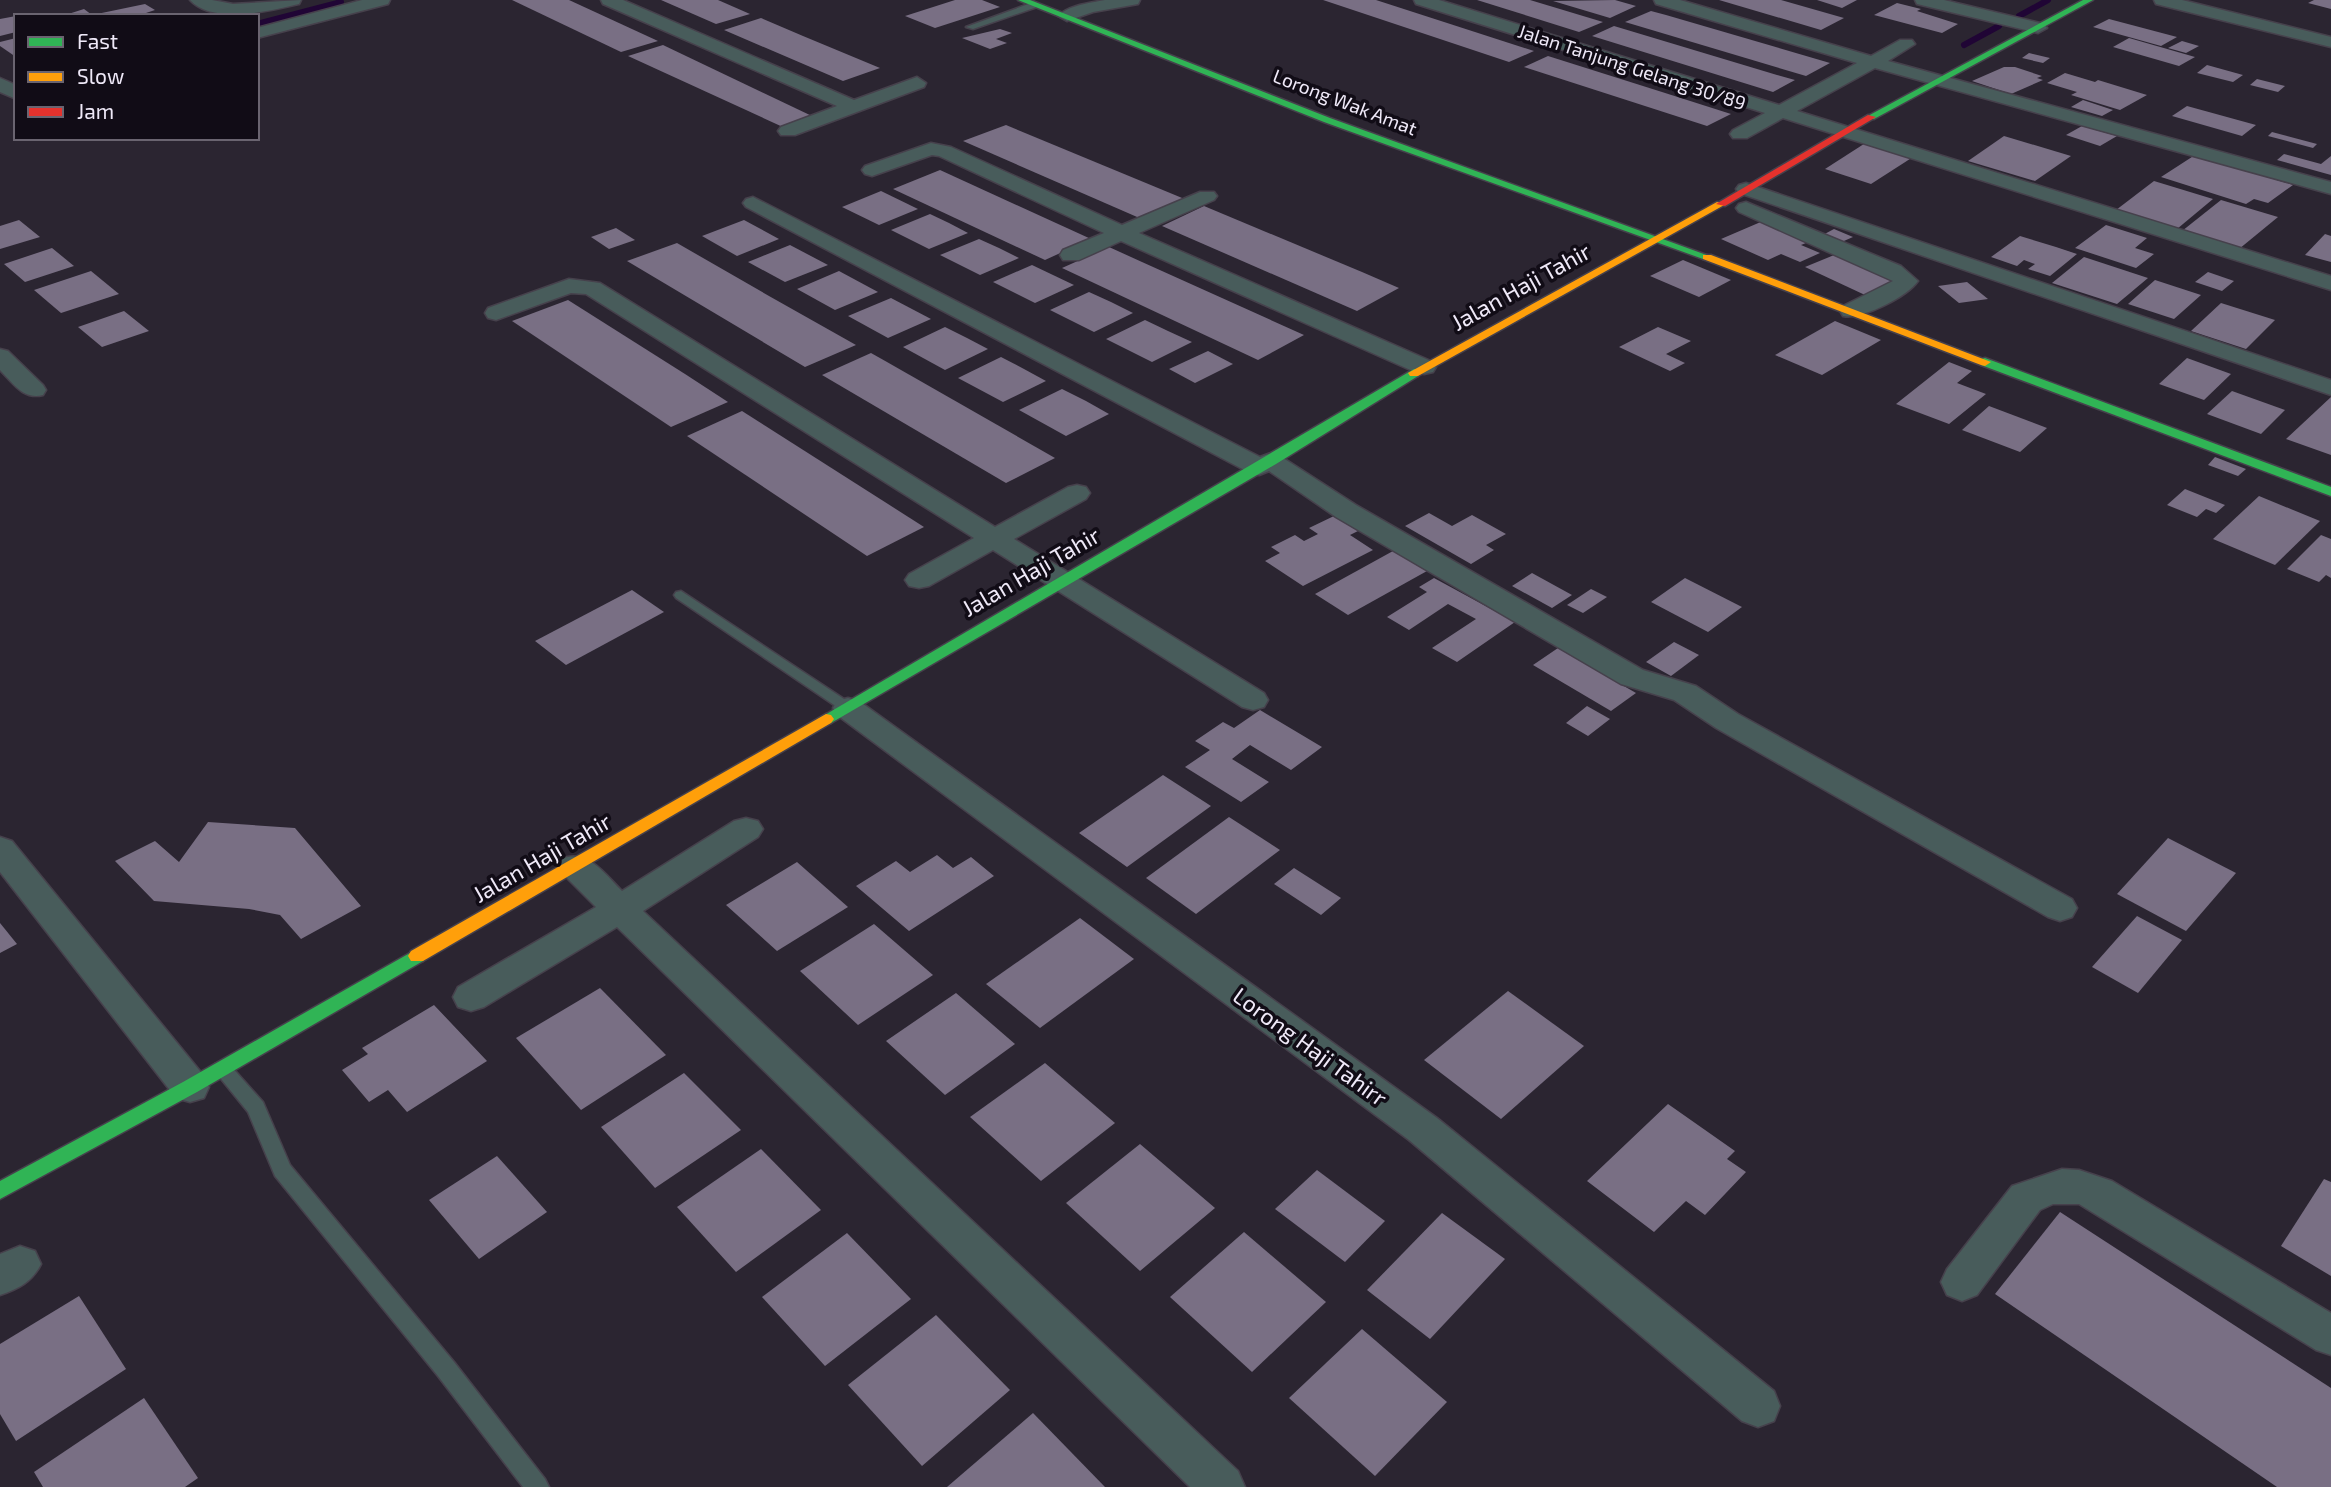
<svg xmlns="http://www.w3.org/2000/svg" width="2331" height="1487" viewBox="0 0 2331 1487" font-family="'Exo 2',sans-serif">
	<rect width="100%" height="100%" fill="#2b2531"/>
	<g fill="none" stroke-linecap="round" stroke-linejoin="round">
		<!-- stream -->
		<g stroke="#200535" stroke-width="6">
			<path d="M2019,16L2048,0"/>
			<path d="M257,24L341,2"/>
			<path d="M1964,45L1999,26"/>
		</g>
	</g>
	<!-- building -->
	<g fill="#796f84">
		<path d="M512,0H569L658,41L621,52Z"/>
		<path d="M661,0H718L750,14L716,24Z"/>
		<path d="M955,0H982L1000,7L935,28L905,16Z"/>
		<path d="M1323,0H1376L1534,51L1509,62Z"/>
		<path d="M1477,0H1530L1603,22L1579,32Z"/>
		<path d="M1615,0L1636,6L1610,18L1553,1Z"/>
		<path d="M1719,0H1781L1844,18L1821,30Z"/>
		<path d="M1817,0H1857L1842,8Z"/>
		<path d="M2314,0H2331V9L2308,3Z"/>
		<path d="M1897,3L1921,9L1917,11L1958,24L1942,33L1874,15Z"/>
		<path d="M145,4L155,10L137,16H62L84,9L92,15Z"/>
		<path d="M1651,11L1666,15L1830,63L1806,76L1625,22Z"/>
		<path d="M16,16V32L0,36V19Z"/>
		<path d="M761,18L803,36L880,68L843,81L724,30Z"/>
		<path d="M2109,19L2177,37L2161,46L2093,27Z"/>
		<path d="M1614,26L1777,75L1795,80L1773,92L1592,36Z"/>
		<path d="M1000,29L1012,33L996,39L1007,43L990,49L962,38Z"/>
		<path d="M16,38V57L0,46V42Z"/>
		<path d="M2129,38L2195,57L2179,66L2113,47Z"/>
		<path d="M2182,41L2199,46L2186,53L2168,48Z"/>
		<path d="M663,45L814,117L785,128L628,56Z"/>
		<path d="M2029,53L2050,58L2043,63L2022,58Z"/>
		<path d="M1548,56L1662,92L1731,114L1707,126L1524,67Z"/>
		<path d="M2207,65L2243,75L2233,82L2197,73Z"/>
		<path d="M2004,67H2015L2042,76L2037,78L2043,80L2011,94L1972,81Z"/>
		<path d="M2065,73L2095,82L2098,80L2147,95L2120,110L2071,95L2077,92L2047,83Z"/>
		<path d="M2257,79L2285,86L2278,92L2250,85Z"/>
		<path d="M2083,100L2113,110L2102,116L2071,107Z"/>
		<path d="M2187,106L2256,125L2242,136L2172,116Z"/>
		<path d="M1006,125L1187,200L1144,220L963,141Z"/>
		<path d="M2082,126L2117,136L2100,146L2066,135Z"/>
		<path d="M2272,132L2317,144L2313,148L2268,136Z"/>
		<path d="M2004,136L2071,156L2035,181L1968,161Z"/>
		<path d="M1867,142L1913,157L1871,184L1825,169Z"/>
		<path d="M2284,154L2321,164L2331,156V175L2277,160Z"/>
		<path d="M2195,155L2293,185L2268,203L2254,199L2246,204L2161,177Z"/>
		<path d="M940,170L1091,239L1045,260L893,189Z"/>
		<path d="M2154,181L2213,199L2177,229L2116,210Z"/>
		<path d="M881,191L918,209L879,225L842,207Z"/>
		<path d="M2221,200L2278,217L2239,249L2182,231Z"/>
		<path d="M1204,206L1362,272L1399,288L1357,311L1162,226Z"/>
		<path d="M930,214L949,223L968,233L929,249L891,230Z"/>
		<path d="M19,220L40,237L0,249V226Z"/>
		<path d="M744,220L779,239L737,256L702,236Z"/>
		<path d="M1763,221L1811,241L1801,245L1820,253L1800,262L1781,254L1768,260L1721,239Z"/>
		<path d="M2106,225L2147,238L2135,248L2154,254L2136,268L2075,248Z"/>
		<path d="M616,228L635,240L609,249L591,237Z"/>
		<path d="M1834,229L1853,237L1837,244L1819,237Z"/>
		<path d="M2325,234L2331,236V262L2305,255Z"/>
		<path d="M2020,236L2056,247L2077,254L2050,276L2028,269L2035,264L2024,260L2017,266L1991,257Z"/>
		<path d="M979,239L999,248L1019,258L980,275L940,255Z"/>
		<path d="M677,243L769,296L856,345L805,367L627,261Z"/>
		<path d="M790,245L828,265L785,282L748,262Z"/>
		<path d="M1109,247L1142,262L1304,335L1258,360L1062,268Z"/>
		<path d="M52,248L74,266L25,282L4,264Z"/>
		<path d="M1839,253L1898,280L1865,295L1805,267Z"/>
		<path d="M2084,257L2148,278L2117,304L2052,283Z"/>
		<path d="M1683,260L1731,280L1699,297L1650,276Z"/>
		<path d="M1032,265L1074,285L1035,303L993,282Z"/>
		<path d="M91,271L119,294L61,313L34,290Z"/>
		<path d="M839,271L878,292L835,310L797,289Z"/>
		<path d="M2208,272L2234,281L2222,291L2195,282Z"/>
		<path d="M2155,280L2201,295L2174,319L2128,304Z"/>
		<path d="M1967,282L1988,299L1959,303L1938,286Z"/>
		<path d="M1089,292L1111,302L1133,313L1094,332L1050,310Z"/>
		<path d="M891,298L931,319L888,338L848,316Z"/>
		<path d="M568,300L685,374L728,402L671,427L512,321Z"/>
		<path d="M2221,303L2275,320L2246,349L2191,331Z"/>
		<path d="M124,311L149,331L102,347L78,327Z"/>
		<path d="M1145,320L1168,331L1192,342L1152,362L1106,339Z"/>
		<path d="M1835,321L1881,340L1822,375L1775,355Z"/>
		<path d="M945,327L967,338L988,349L945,370L903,347Z"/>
		<path d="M1658,327L1691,341L1666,354L1685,363L1670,371L1619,347Z"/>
		<path d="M1208,351L1233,364L1195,383L1169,369Z"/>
		<path d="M871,353L887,362L1055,458L1006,483L822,375Z"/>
		<path d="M1001,357L1024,369L1046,381L1003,402L958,378Z"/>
		<path d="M2187,358L2231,374L2204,400L2159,384Z"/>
		<path d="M1949,362L1972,371L1957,383L1986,394L1949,424L1896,404Z"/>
		<path d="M1062,389L1086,401L1109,414L1066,436L1019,410Z"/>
		<path d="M2232,391L2285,410L2261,434L2207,414Z"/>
		<path d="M2331,397V455L2286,439Z"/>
		<path d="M1989,406L2047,428L2020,452L1962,430Z"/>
		<path d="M742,411L888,504L924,527L867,556L687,436Z"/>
		<path d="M2215,457L2246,469L2238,476L2208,465Z"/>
		<path d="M2185,489L2225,505L2216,513L2206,509L2197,517L2167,505Z"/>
		<path d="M2259,496L2320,521L2275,565L2213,539Z"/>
		<path d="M1429,513L1452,526L1472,515L1506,534L1486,545L1494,550L1471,564L1405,526Z"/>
		<path d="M1334,516L1358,531L1350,535L1373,550L1303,586L1265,561L1280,553L1271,547L1295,535L1304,541L1318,534L1309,528Z"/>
		<path d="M2321,535L2331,539V578L2326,575L2319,582L2287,569Z"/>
		<path d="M1393,551L1427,571L1348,615L1315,594Z"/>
		<path d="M1532,573L1572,595L1552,608L1512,586Z"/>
		<path d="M1434,578L1515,622L1457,662L1432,648L1476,619L1448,604L1409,630L1387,617L1427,592L1419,587Z"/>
		<path d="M1685,578L1742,607L1708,632L1651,602Z"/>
		<path d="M1591,589L1607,597L1583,613L1567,605Z"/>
		<path d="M632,590L664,612L566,665L535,641Z"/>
		<path d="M1674,642L1699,655L1671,676L1646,662Z"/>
		<path d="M1558,648L1636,693L1611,711L1533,665Z"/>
		<path d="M1587,706L1610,719L1588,736L1566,723Z"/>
		<path d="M1260,710L1322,747L1291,770L1250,745L1232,759L1269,782L1241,802L1185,767L1210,750L1195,741L1223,722L1234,728Z"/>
		<path d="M1163,775L1211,806L1127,867L1079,833Z"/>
		<path d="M1229,817L1280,850L1196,914L1146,878Z"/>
		<path d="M208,822L295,828L361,906L301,939L280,915L249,909L154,901L115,861L155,841L179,862Z"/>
		<path d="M2168,838L2236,873L2186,931L2117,894Z"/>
		<path d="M937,855L953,868L971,857L994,876L909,931L856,886L896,861L910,872Z"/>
		<path d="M797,862L848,907L777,951L726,905Z"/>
		<path d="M1294,868L1341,898L1321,915L1274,884Z"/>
		<path d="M2137,916L2182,940L2138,993L2092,967Z"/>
		<path d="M1080,918L1134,959L1040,1028L986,984Z"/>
		<path d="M0,923L17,944L0,953Z"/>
		<path d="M874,924L933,975L858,1025L800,971Z"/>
		<path d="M600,988L666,1055L581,1110L516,1038Z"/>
		<path d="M1508,991L1584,1046L1501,1119L1424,1060Z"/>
		<path d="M956,993L1015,1044L945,1095L886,1041Z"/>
		<path d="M434,1005L487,1061L407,1112L388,1090L369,1102L342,1070L368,1054L362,1048Z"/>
		<path d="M1045,1063L1115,1123L1041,1181L970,1117Z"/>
		<path d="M684,1073L741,1130L655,1188L601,1127Z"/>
		<path d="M1668,1104L1735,1151L1727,1159L1746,1172L1705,1215L1686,1201L1654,1232L1587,1181Z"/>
		<path d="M1140,1144L1215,1208L1140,1271L1066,1203Z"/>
		<path d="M761,1149L821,1210L736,1272L677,1207Z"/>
		<path d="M497,1156L547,1212L479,1259L429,1200Z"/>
		<path d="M1317,1170L1385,1221L1345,1262L1275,1209Z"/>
		<path d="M2324,1179L2331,1182V1276L2281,1246Z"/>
		<path d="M2060,1212L2331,1388V1487H2277L1995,1294Z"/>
		<path d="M1442,1213L1505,1259L1430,1339L1367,1290Z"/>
		<path d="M1244,1232L1326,1302L1252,1372L1170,1297Z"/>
		<path d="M847,1233L911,1299L825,1366L762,1297Z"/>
		<path d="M79,1296L126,1369L16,1441L0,1414V1344Z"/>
		<path d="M936,1315L1010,1390L922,1466L848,1385Z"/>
		<path d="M1362,1329L1447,1402L1375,1476L1289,1398Z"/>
		<path d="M144,1398L198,1478L185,1487H43L34,1472Z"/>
		<path d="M1033,1413L1105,1487H947Z"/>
	</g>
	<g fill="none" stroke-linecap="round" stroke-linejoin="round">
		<!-- lane casing -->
		<g stroke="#46414c" stroke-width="3">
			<g id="lane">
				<path d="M1034,2L1038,5L1037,7L973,29L966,27Z"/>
				<path d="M681,591L853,705L856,708L853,711H843L676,598L674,595L676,592Z"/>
				<path d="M222,1062L229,1064L263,1102L290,1165L454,1362L545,1479L549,1487H523L438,1376L275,1176L248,1112L213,1069L215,1064Z"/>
			</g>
		</g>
		<!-- street casing -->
		<g stroke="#46414c" stroke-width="3">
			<g id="street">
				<path d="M190,0H212L233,4L301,0L299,4C270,11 213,25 190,0Z"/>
				<path d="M362,0H390L388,4L257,38V28Z"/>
				<path d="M601,0H623L854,100L917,77L926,83L924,87L795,135H781L778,131L781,127L837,106L603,4Z"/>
				<path d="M1105,0H1140L1138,4L1093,12L1067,21L1058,16C1069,5 1090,3 1105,0Z"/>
				<path d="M1414,0H1439L1779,105L1857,63L1656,4L1654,0H1680L1871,56L1900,40H1912L1915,44L1888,61L2331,182V194L1875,68L1797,111L2331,276V290L1783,118L1747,138H1733L1730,134L1733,130L1765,113L1416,4Z"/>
				<path d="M1915,0H1944L2044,24L2047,28L2038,33L1917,4Z"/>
				<path d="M2154,0H2182L2331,37V47L2156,4Z"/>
				<path d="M0,78L16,85V99L0,92Z"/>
				<path d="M931,143L951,147L1122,225L1200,192H1214L1217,196L1214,200L1139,233L1433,362L1436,367L1433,372L1424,374L1415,372L1121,241L1079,260H1063L1060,255L1063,250L1104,233L939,156L932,155L872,176L865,174L862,170L865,166Z"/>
				<path d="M1746,183L2331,380V395L1739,193L1736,189L1739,185Z"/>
				<path d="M753,197L1260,457L1271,453L1280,456L1356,505L1643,670L1696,686L1738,714L2072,899L2077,908L2072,917L2060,921L2048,917L1716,728L1674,700L1621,684L1336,517L1269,471L1259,475L1250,473L746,207L743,203L746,199Z"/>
				<path d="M1746,202L1901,266L1918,281C1907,297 1861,320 1843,316L1840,311L1843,306L1893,281L1739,212L1736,208L1739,204Z"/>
				<path d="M569,279L600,283L995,527L1068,487L1077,485L1086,487L1090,493L1086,499L1014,539L1264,693L1268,700L1264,707L1253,710L1242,707L993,550L929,586L919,588L909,586L905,580L909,574L974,538L586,294L571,293L496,320L488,318L485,313L488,308Z"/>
				<path d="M0,349L8,351L43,385L46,390L43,395C23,400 13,383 0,370Z"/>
				<path d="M848,698L859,701L1437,1118L1774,1391L1780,1406L1774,1421L1758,1427L1742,1421L1409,1140L837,715L833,708L837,701Z"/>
				<path d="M746,818L758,821L763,829L758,837L643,911L1238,1471L1245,1487H1190L617,927L484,1007L471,1011L458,1007L453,997L458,987L596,907L563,874L558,866L563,858C589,850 605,874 622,891L734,821Z"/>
				<path d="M0,837L12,841L204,1076L209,1087L204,1098L190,1102L176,1098L0,872Z"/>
				<path d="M2062,1169L2079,1170L2112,1181L2331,1313V1355L2316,1350L2079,1204H2053L2040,1210L1977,1295L1962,1301L1947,1295L1941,1282L1947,1269L2012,1186Z"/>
				<path d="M20,1246L35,1251L41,1264C32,1282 18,1289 0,1295V1254Z"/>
			</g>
		</g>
		<!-- fast casing -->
		<g stroke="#46414c" stroke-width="3">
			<g id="fast">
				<path d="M1018,0H1030L1330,118L1712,257L1703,259L1324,122Z"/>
				<path d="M2083,0H2093L1874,119L1866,117Z"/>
				<path d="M1985,358L2331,487V496L1981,365V359Z"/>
				<path d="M1414,369L1418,370V376L1276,464L831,723L826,724L818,719Z"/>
				<path d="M417,949L423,951L426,956L423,961L197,1092L0,1199V1181L183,1082Z"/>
			</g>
		</g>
		<!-- slow casing -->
		<g stroke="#46414c" stroke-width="3">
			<g id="slow">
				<path d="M1717,202L1726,204L1418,376H1410L1408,373Z"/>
				<path d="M1703,255H1711L1991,362L1985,366L1981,365L1703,259Z"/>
				<path d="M826,714L831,715L834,719L831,723L423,961H411L408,956L411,951Z"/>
			</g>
		</g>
		<!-- jam casing -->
		<g stroke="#46414c" stroke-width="3">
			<path id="jam" d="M1868,115L1876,117L1725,206L1716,204Z"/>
		</g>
		<!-- lane -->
		<use href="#lane" fill="#485c5b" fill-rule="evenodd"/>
		<!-- street -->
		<use href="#street" fill="#485c5b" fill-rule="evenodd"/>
		<!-- fast -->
		<use href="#fast" fill="#30b455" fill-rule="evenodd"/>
		<!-- slow -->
		<use href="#slow" fill="#ff9f0a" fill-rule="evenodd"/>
		<!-- jam -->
		<use href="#jam" fill="#e5322d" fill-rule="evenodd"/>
	</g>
	<g text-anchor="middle" stroke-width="7" stroke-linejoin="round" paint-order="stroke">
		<!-- far-street labels -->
		<g font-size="19" fill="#efe9f8" stroke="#110c16">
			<text transform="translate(1632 67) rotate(18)" y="7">Jalan Tanjung Gelang 30/89</text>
			<text transform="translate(1345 102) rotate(21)" y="7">Lorong Wak Amat</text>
		</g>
		<!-- street labels -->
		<g font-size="23" fill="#efe9f8" stroke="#110c16">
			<text transform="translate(1521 287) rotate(-29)" y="8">Jalan Haji Tahir</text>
			<text transform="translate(1031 572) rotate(-30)" y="8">Jalan Haji Tahir</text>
			<text transform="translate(542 858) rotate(-30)" y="8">Jalan Haji Tahir</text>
			<text transform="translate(1310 1047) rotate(36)" y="8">Lorong Haji Tahirr</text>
		</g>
	</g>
	<!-- legend -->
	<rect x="14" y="14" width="245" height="126" fill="#110c16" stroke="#6a6470" stroke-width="2"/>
	<rect x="28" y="37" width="35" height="10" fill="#30b455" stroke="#6a6470" stroke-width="2"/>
	<text x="77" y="49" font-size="21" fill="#efe9f8">Fast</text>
	<rect x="28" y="72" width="35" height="10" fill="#ff9f0a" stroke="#6a6470" stroke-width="2"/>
	<text x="77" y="84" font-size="21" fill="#efe9f8">Slow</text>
	<rect x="28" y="107" width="35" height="10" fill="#e5322d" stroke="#6a6470" stroke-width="2"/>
	<text x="77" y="119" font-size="21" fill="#efe9f8">Jam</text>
</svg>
